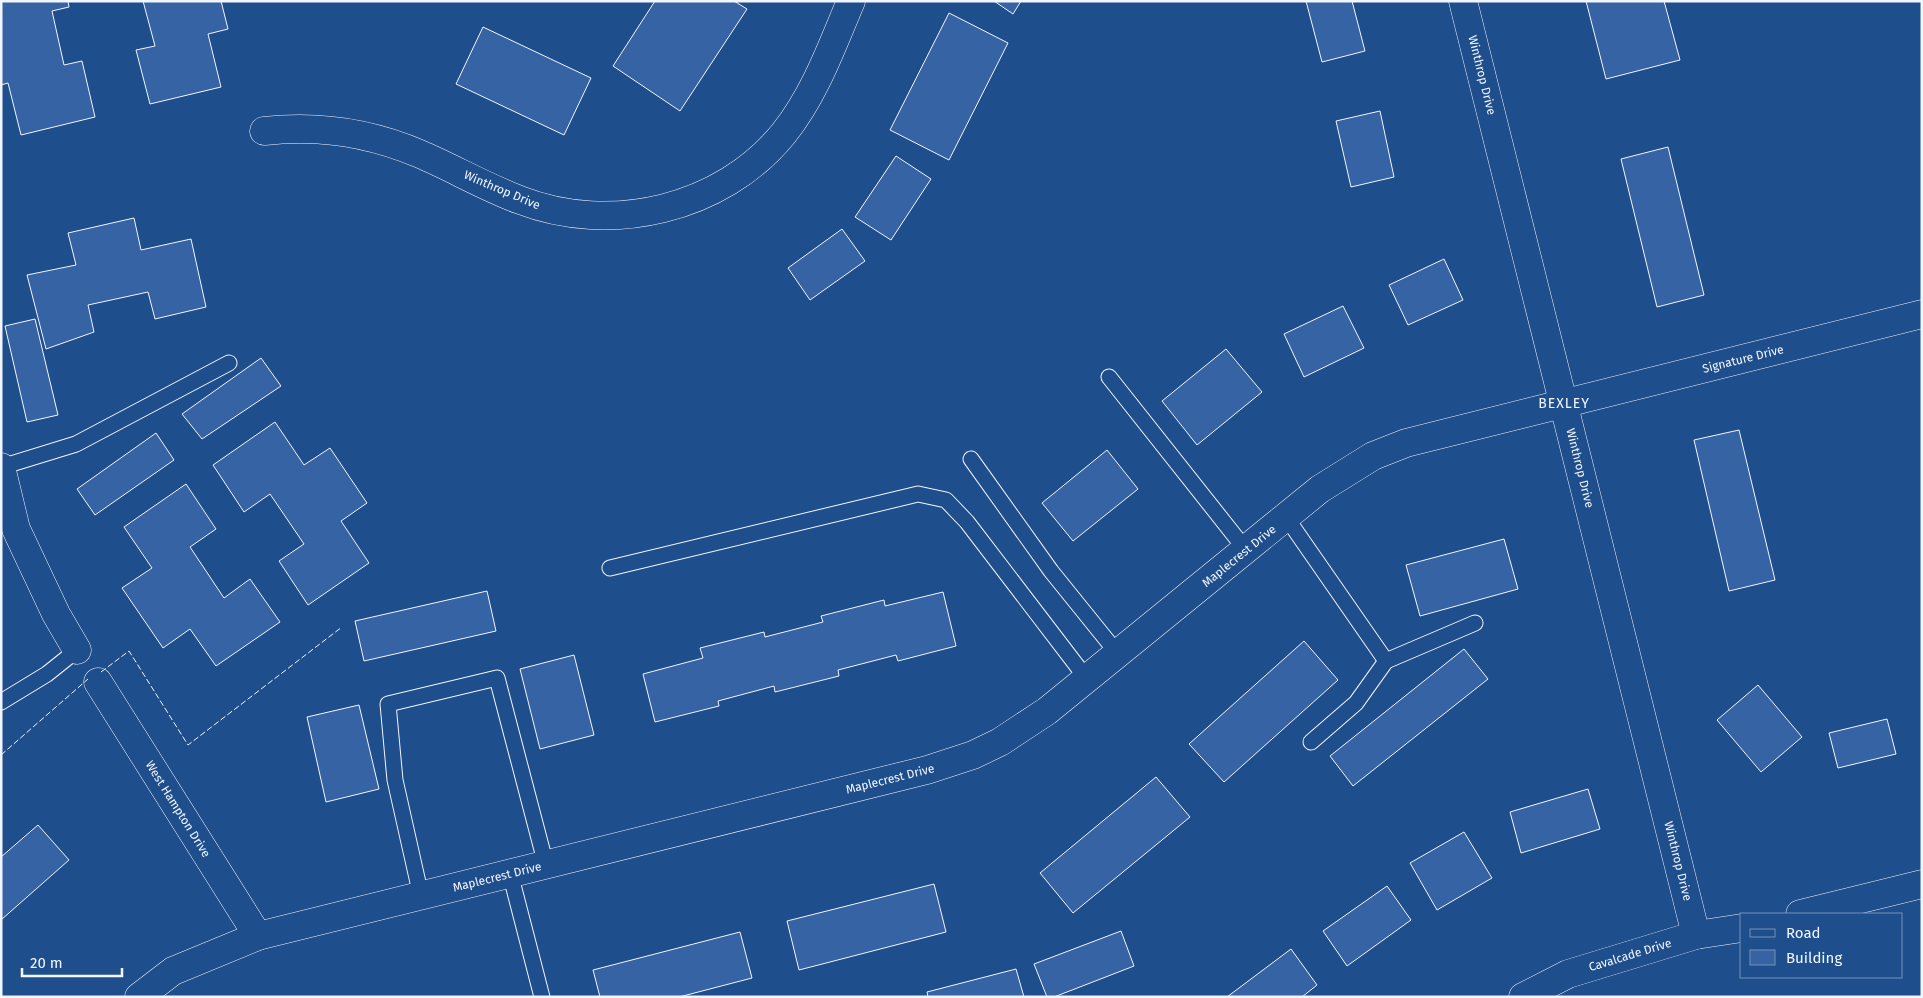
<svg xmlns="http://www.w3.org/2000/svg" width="1923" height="998" viewBox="0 0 1923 998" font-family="'Fira Sans',sans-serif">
	<rect width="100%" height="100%" fill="#1f4e8c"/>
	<!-- building -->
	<g fill="#3563a3" stroke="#f2f6ff">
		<path d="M1,1H68L69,7L52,11L64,65L82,61L95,117L21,135L8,83L1,85Z"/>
		<path d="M143,1H221L228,29L208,34L221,87L150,104L136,50L155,46Z"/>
		<path d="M655,1H734L747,9L680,111L613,66Z"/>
		<path d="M994,1H1021L1013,14Z"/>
		<path d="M1306,1H1352L1365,51L1322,62Z"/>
		<path d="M1586,1H1664L1680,60L1606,79Z"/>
		<path d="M949,13L1008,43L949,160L890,130Z"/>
		<path d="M483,27L591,78L564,135L456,84Z"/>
		<path d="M1380,111L1394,177L1351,187L1336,121Z"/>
		<path d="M1668,147L1704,295L1657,307L1621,159Z"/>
		<path d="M896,156L931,179L891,240L855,217Z"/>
		<path d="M134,218L141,250L191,239L206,307L155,319L148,292L88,305L94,332L46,349L27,275L76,265L68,233Z"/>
		<path d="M842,229L865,261L810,300L788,268Z"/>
		<path d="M1444,259L1463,300L1408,325L1389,285Z"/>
		<path d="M1343,306L1364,348L1304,377L1284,334Z"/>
		<path d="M35,319L58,415L27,422L5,326Z"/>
		<path d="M1226,349L1262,392L1197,445L1162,401Z"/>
		<path d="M261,358L281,386L202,439L182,414Z"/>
		<path d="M275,422L304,465L330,448L367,503L341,521L369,563L308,605L279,561L304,544L270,494L244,512L213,465Z"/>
		<path d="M1739,430L1775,580L1729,591L1694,440Z"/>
		<path d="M156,433L174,460L95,515L77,489Z"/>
		<path d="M1107,450L1138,489L1073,541L1042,503Z"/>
		<path d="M186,484L216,529L190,547L224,598L250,579L280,622L216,666L190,629L163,648L122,588L152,568L124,527Z"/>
		<path d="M1504,539L1518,589L1420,616L1406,565Z"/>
		<path d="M487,591L496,631L364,661L355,621Z"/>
		<path d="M943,592L956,646L898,661L896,655L838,670L839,676L775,692L774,686L718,701L719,706L655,722L643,674L703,658L700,648L764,632L765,637L823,622L821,616L884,600L885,606Z"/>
		<path d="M1304,641L1338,680L1224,782L1189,744Z"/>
		<path d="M1464,649L1488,679L1353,786L1330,756Z"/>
		<path d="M574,655L594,735L540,749L520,669Z"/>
		<path d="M1758,685L1802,737L1761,772L1717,720Z"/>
		<path d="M359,705L379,789L326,802L307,717Z"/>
		<path d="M1887,719L1896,754L1838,768L1829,733Z"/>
		<path d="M1156,777L1190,817L1073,913L1040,873Z"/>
		<path d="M1588,789L1600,829L1521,853L1510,812Z"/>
		<path d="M38,825L69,860L1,920V857Z"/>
		<path d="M1464,832L1492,878L1437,910L1410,863Z"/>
		<path d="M934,884L946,932L799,970L787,921Z"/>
		<path d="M1387,886L1411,920L1347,966L1323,931Z"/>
		<path d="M1121,931L1134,966L1054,997H1047L1034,964Z"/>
		<path d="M740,932L752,978L679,997H600L593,970Z"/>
		<path d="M1291,949L1317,985L1302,997H1227Z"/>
		<path d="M1016,969L1024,997H928L927,992Z"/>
	</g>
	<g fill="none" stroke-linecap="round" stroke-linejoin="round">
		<!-- service casing -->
		<g stroke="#f2f6ff" stroke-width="17">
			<g id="service">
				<path d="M1109,377L1246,550"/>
				<path d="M971,459L1051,571L1118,654"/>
				<path d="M1,467L76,444L229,363"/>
				<path d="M1286,517L1386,661L1475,623"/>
				<path d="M610,568L918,494L946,500L967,522L1087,679"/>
				<path d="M1,702L47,674L77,650"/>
				<path d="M1311,742L1356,703L1386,661"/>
				<path d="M510,873L542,997"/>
				<path d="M421,896L395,780L388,704L497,678L546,865"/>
			</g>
		</g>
		<!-- minor casing -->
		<g stroke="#f2f6ff" stroke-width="29">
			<g id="minor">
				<path d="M1463,1L1696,935"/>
				<path d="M264,131C317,125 371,133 420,154C453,168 485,187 520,200C610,235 722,210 784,133C815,94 832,46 851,1"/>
				<path d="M1,467L16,529L56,614L77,650"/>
				<path d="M98,682L258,936"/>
				<path d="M1800,914L1922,884"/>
				<path d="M139,997L173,971L258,936L927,770L973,755L1000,742L1047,711L1320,489L1373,456L1406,443L1922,314"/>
				<path d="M1523,997L1568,974L1696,935L1742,928"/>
			</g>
		</g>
		<!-- service -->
		<use href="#service" stroke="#1f4e8c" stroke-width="15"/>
		<!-- minor -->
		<use href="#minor" stroke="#1f4e8c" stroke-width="28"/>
		<!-- fence -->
		<g stroke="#f2f6ff" stroke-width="1" stroke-dasharray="6 2.5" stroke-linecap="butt">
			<path d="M101,672L129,651L188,745L342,627"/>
			<path d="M1,755L88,679"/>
		</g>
	</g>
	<g text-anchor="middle" stroke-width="4" stroke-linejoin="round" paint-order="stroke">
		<!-- street labels -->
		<g font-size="12" fill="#f2f6ff" stroke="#1f4e8c">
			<text transform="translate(1482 75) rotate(76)" y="4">Winthrop Drive</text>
			<text transform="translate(502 190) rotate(23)" y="4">Winthrop Drive</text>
			<text transform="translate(1743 359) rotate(-14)" y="4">Signature Drive</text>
			<text transform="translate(1580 468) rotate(76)" y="4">Winthrop Drive</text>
			<text transform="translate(1239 556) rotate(-39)" y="4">Maplecrest Drive</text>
			<text transform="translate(890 779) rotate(-14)" y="4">Maplecrest Drive</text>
			<text transform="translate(178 809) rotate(58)" y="4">West Hampton Drive</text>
			<text transform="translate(1678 861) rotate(76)" y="4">Winthrop Drive</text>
			<text transform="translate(497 877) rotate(-14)" y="4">Maplecrest Drive</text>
			<text transform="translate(1630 955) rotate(-17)" y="4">Cavalcade Drive</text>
		</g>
		<!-- neighbourhood labels -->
		<g font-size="14" letter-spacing="1" fill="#f2f6ff" stroke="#1f4e8c">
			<text x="1564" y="408">BEXLEY</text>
		</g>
	</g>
	<!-- border -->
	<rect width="1923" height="998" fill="none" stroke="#f2f6ff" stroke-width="5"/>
	<!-- legend -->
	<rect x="1740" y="913" width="162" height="65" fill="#1f4e8c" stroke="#7391ba"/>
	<rect x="1750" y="929" width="25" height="8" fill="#1f4e8c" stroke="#7391ba"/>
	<text x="1786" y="938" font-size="15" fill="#f2f6ff">Road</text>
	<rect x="1750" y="950" width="25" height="15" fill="#3563a3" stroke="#7391ba"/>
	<text x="1786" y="963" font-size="15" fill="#f2f6ff">Building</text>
	<!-- scale -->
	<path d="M22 968v8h100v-8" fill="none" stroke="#f2f6ff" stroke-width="2.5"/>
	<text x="30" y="968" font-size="15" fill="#f2f6ff" stroke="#1f4e8c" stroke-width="4" paint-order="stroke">20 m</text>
</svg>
